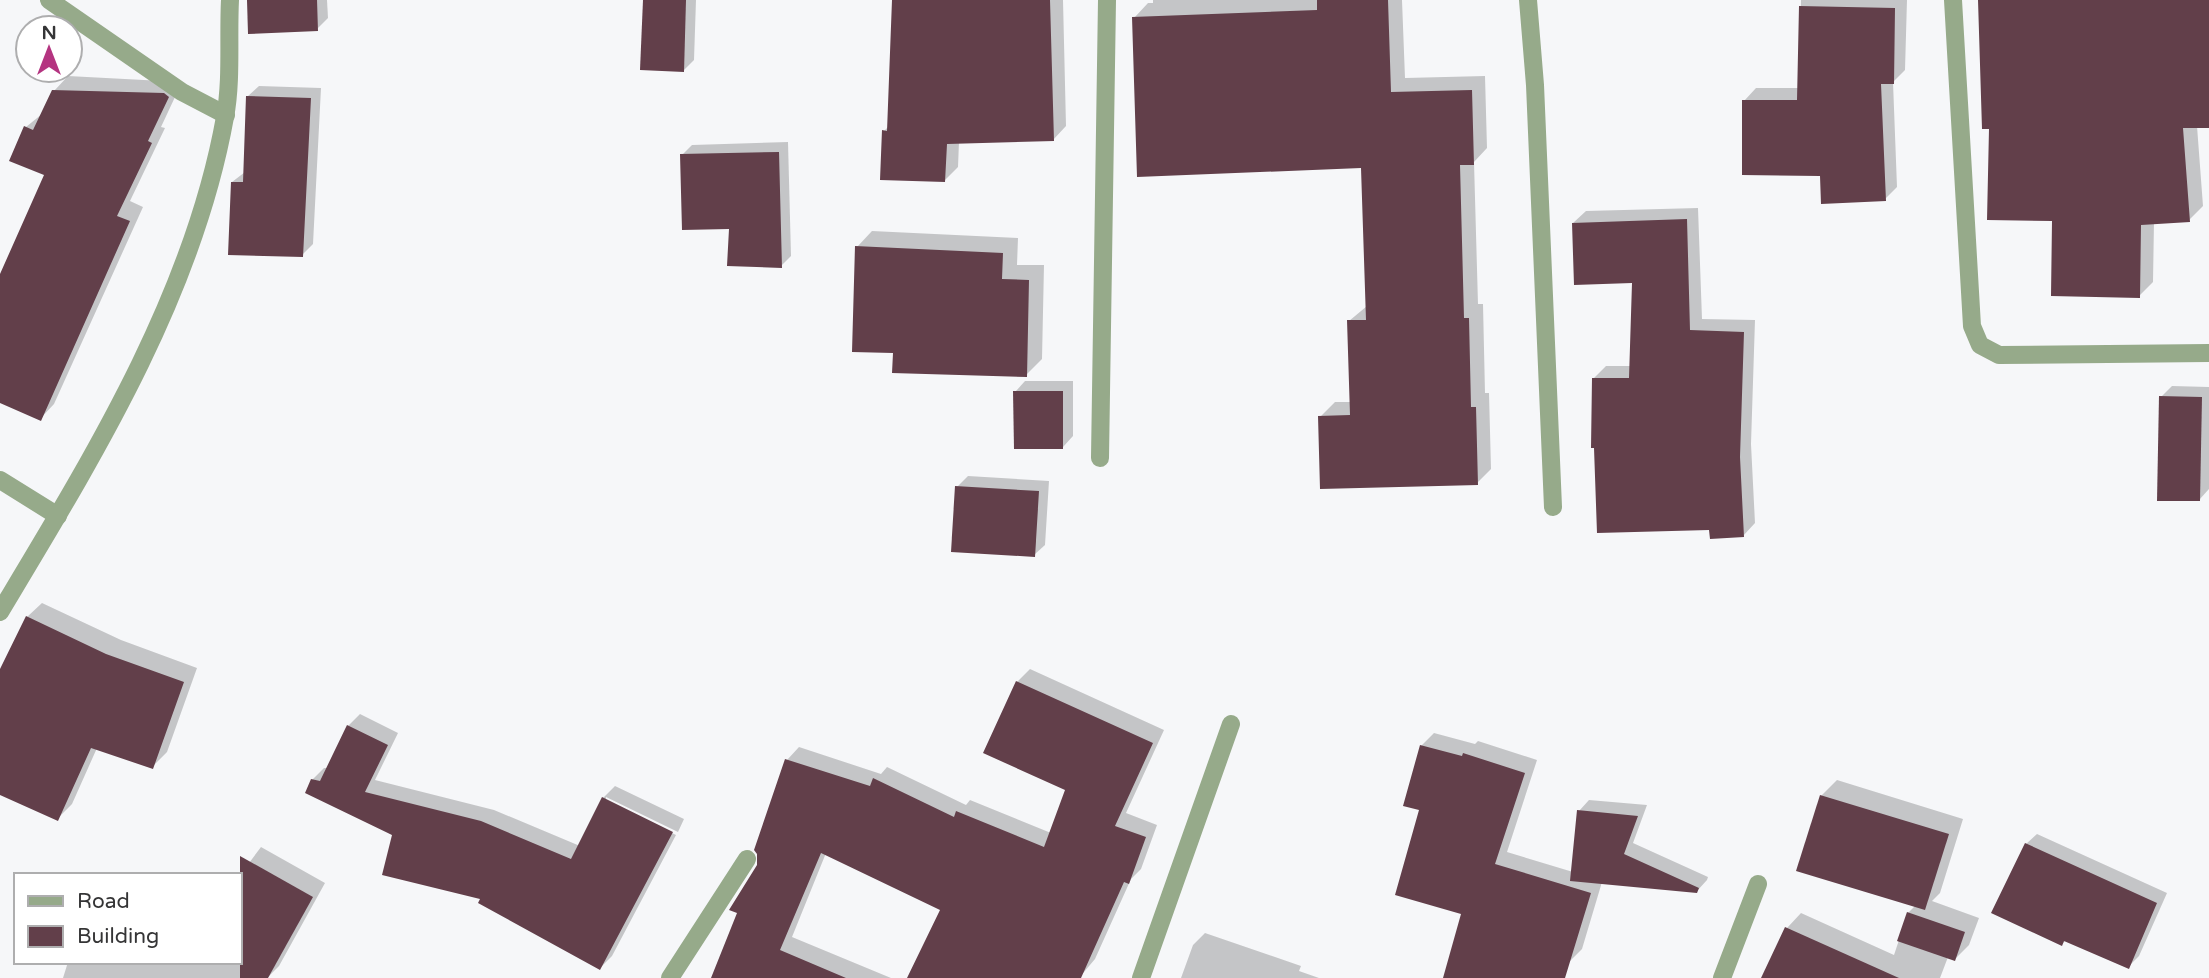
<svg xmlns="http://www.w3.org/2000/svg" width="2209" height="978" viewBox="0 0 2209 978" font-family="'Varela Round',sans-serif">
	<rect width="100%" height="100%" fill="#f6f7f9"/>
	<!-- shadow -->
	<g fill="#0003">
		<path d="M249,0H327L328,18L317,29Z"/>
		<path d="M645,0H696L694,60L683,71Z"/>
		<path d="M893,0H1063L1066,126L1053,140L959,142L958,167L944,181L884,131L889,126Z"/>
		<path d="M1153,0H1402L1405,78L1485,76L1487,148L1474,162L1478,304H1483L1485,393H1489L1491,469L1477,483L1320,417L1335,402H1351L1349,321L1367,306L1363,166L1138,175L1134,18L1148,3H1153Z"/>
		<path d="M1801,0H1907L1905,70L1893,82L1897,187L1885,199L1822,174L1744,101L1756,88H1799Z"/>
		<path d="M1980,0H2209V126H2197L2203,206L2189,220L2154,222L2153,282L2139,296L2053,219L1991,127Z"/>
		<path d="M68,76L182,82L161,127L165,128L130,201L143,207L54,404L40,419L0,401V279L46,175L26,127L42,114L54,91Z"/>
		<path d="M259,86L321,88L313,244L302,255L232,182L245,172L248,96Z"/>
		<path d="M788,142L791,256L781,266L731,227L682,155L692,145Z"/>
		<path d="M1698,208L1702,319L1755,320L1751,444L1755,523L1743,536L1711,528L1594,378L1606,366H1631L1634,282L1573,223L1586,211Z"/>
		<path d="M872,231L1018,238L1017,265H1044L1042,359L1026,375L894,351L857,247Z"/>
		<path d="M1025,381H1073V436L1063,447L1015,392Z"/>
		<path d="M2172,386L2209,387V489L2199,500L2161,397Z"/>
		<path d="M968,476L1049,481L1045,545L1034,555L957,487Z"/>
		<path d="M42,603L121,640L197,668L167,752L152,767L97,748L72,804L57,819L0,793V675L27,617Z"/>
		<path d="M1030,669L1164,730L1126,813L1157,825L1141,869L1131,879L1095,959L1079,978H909L942,909L826,853L792,937L891,978H713L759,865L787,760L799,747L881,774L887,767L966,805L970,800L1051,833L1067,789L1017,682Z"/>
		<path d="M360,714L398,733L375,780L494,810L580,846L603,798L615,786L684,819L678,832L606,797V801L676,835L612,956L600,968L482,897L312,780L324,768H328L348,726Z"/>
		<path d="M1434,733L1475,744L1478,741L1537,760L1507,852L1573,872L1579,811L1589,800L1647,805L1633,843L1708,877L1707,880L1697,891L1602,882L1582,949L1569,962L1538,978H1445L1463,913L1422,809L1421,746Z"/>
		<path d="M1837,780L1963,819L1940,893L1932,901L1979,918L1969,945L1955,959L1948,957L1940,978H1763L1787,928L1801,913L1894,955L1908,913L1916,905L1821,796Z"/>
		<path d="M2037,834L2167,893L2139,956L2128,967L2066,940L2062,944L2026,844Z"/>
		<path d="M261,847L325,883L279,966L267,978H63L68,962H240V875Z"/>
		<path d="M1205,933L1301,966L1299,971L1319,978H1181L1193,945Z"/>
	</g>
	<!-- building -->
	<g fill="#623f4a">
		<path d="M247,0H317L318,31L248,34Z"/>
		<path d="M643,0H686L684,72L640,70Z"/>
		<path d="M892,0H1050L1054,141L947,144L945,182L880,180L882,130L887,131Z"/>
		<path d="M1317,0H1388L1391,92L1472,90L1474,165H1460L1464,318H1469L1471,407H1476L1478,485L1320,489L1318,416L1350,415L1347,320H1366L1361,168L1137,177L1132,17L1317,10Z"/>
		<path d="M1978,0H2209V128H2183L2190,222L2141,225L2140,298L2051,296L2052,221L1987,220L1989,129H1982Z"/>
		<path d="M1799,6L1895,8L1894,84H1881L1886,201L1821,204L1820,176L1742,175V100H1797Z"/>
		<path d="M52,90L164,93L169,97L148,141L152,143L117,216L130,221L41,421L0,403V274L44,175L9,161L24,126L33,130Z"/>
		<path d="M246,96L311,98L303,257L228,255L231,182H243Z"/>
		<path d="M779,152L782,268L727,266L729,229L682,230L680,154Z"/>
		<path d="M1687,219L1690,330L1744,332L1740,457L1744,537L1710,539L1709,530L1597,533L1594,448H1591L1592,378H1629L1632,283L1574,285L1572,223Z"/>
		<path d="M855,246L1003,253L1002,279L1029,280L1027,377L892,373L893,353L852,352Z"/>
		<path d="M1013,391H1063V449H1014Z"/>
		<path d="M2159,396L2202,397L2200,501H2157Z"/>
		<path d="M955,486L1039,491L1035,557L951,552Z"/>
		<path d="M26,616L106,654L184,682L153,769L91,748L58,821L0,795V669Z"/>
		<path d="M1016,681L1153,743L1115,826L1146,837L1129,884L1124,882L1081,978H907L940,910L821,853L780,950L846,978H711L737,913L729,910L757,865V854L754,850L785,759L870,786L873,778L954,817L956,811L1044,847L1065,790L983,753Z"/>
		<path d="M347,725L388,745L365,792L481,821L571,859L602,797L673,832L600,970L478,903L480,899L382,875L392,835L305,793L311,779L320,781Z"/>
		<path d="M1420,745L1462,756L1463,753L1525,773L1495,864L1591,893L1565,978H1443L1461,914L1395,895L1419,810L1403,806Z"/>
		<path d="M1820,795L1949,834L1925,910L1796,871Z"/>
		<path d="M1577,810L1638,816L1624,854L1699,888L1697,893L1570,881Z"/>
		<path d="M2025,843L2157,903L2129,969L2064,941L2062,946L1991,913Z"/>
		<path d="M240,856L313,897L268,978H240Z"/>
		<path d="M1907,912L1965,932L1955,961L1897,941Z"/>
		<path d="M1785,927L1899,978H1761Z"/>
	</g>
	<g fill="none" stroke-linecap="round" stroke-linejoin="round">
		<!-- street -->
		<g stroke="#96aa8a" stroke-width="18">
			<path d="M49,0L182,92L226,115"/>
			<path d="M1528,0L1535,85L1553,507"/>
			<path d="M1953,0L1972,326L1980,345L1999,355L2209,353"/>
			<path d="M1100,458L1107,0"/>
			<path d="M0,480L58,516"/>
			<path d="M0,612C93,457 193,296 225,117C232,80 228,38 230,0"/>
			<path d="M670,978L747,859"/>
			<path d="M1141,978L1231,724"/>
			<path d="M1722,978L1758,884"/>
		</g>
	</g>
	<!-- legend -->
	<rect x="14" y="873" width="228" height="91" fill="#ffffff" stroke="#aeaeaf" stroke-width="2"/>
	<rect x="28" y="896" width="35" height="10" fill="#96aa8a" stroke="#aeaeaf" stroke-width="2"/>
	<text x="77" y="908" font-size="21" fill="#353536">Road</text>
	<rect x="28" y="926" width="35" height="21" fill="#623f4a" stroke="#aeaeaf" stroke-width="2"/>
	<text x="77" y="943" font-size="21" fill="#353536">Building</text>
	<!-- north arrow -->
	<g transform="translate(49 49)"><circle r="33" fill="#ffffff" stroke="#aeaeaf" stroke-width="2"/>
	<path d="M0-5L12 26L0 18L-12 26Z" fill="#b43480"/>
	<text y="-10" font-size="19" font-weight="bold" text-anchor="middle" fill="#353536">N</text>
	</g>
</svg>
